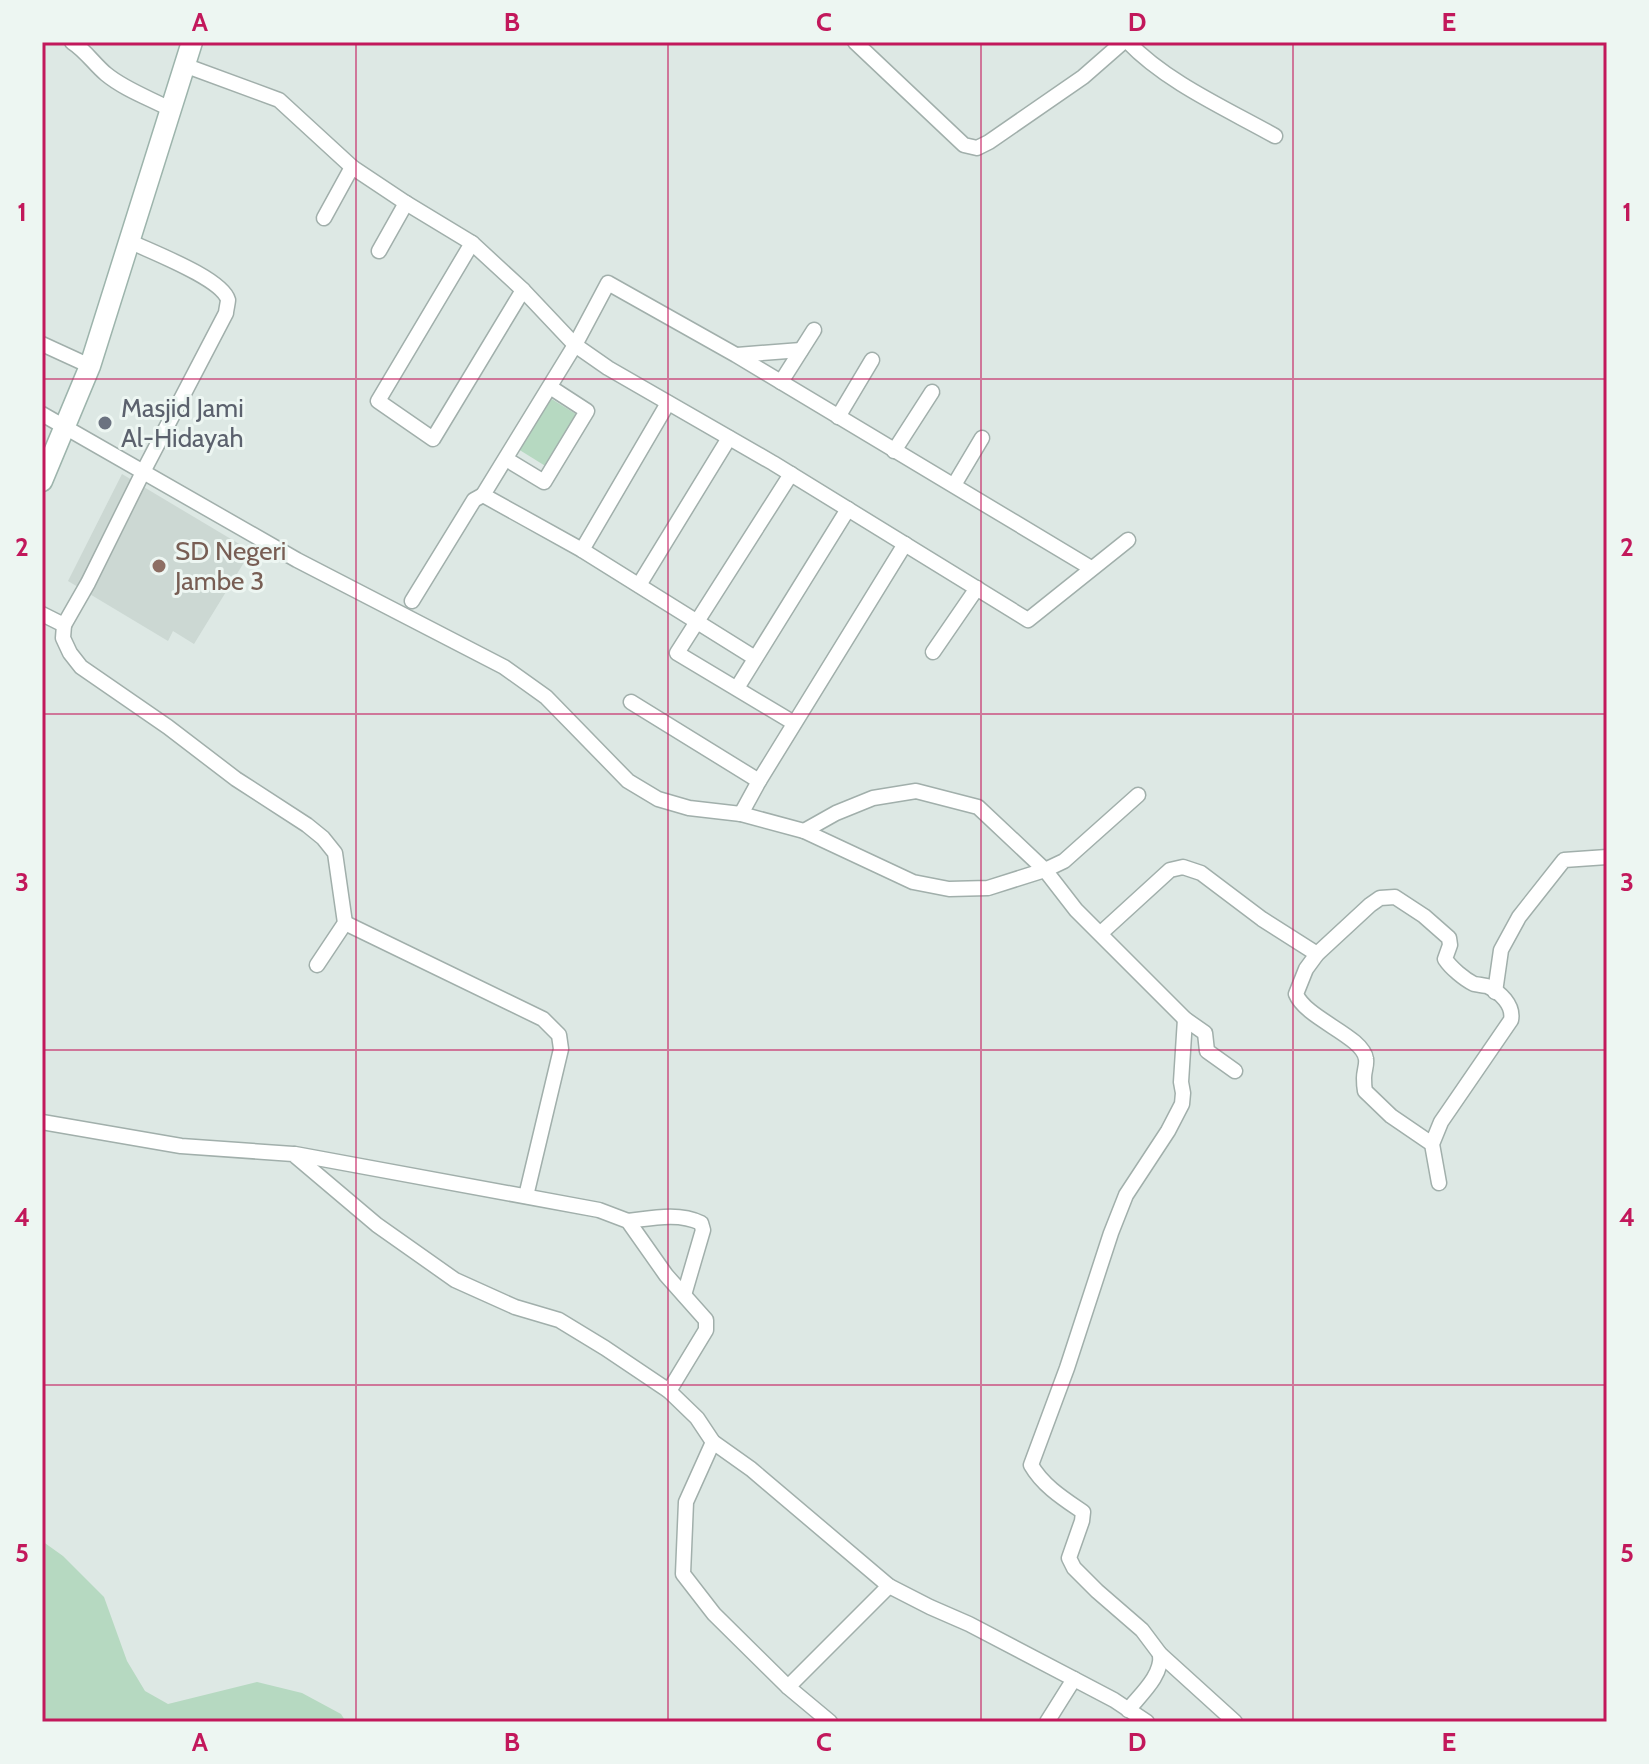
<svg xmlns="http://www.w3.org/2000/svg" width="1649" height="1764" viewBox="0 0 1649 1764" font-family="Cabin,sans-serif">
	<rect width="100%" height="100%" fill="#dde8e4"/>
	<!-- built -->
	<path fill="#ccd8d3" d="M122,474L251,551L194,644L173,631L168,641L68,581Z"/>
	<!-- green -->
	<g fill="#b6d9c1">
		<path d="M550,398L579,416L547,467L518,449Z"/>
		<path d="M42,1541L63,1556L104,1597L127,1661L145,1691L168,1704L257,1682L302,1693L341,1714L346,1722H42Z"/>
	</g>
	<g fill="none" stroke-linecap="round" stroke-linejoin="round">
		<!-- street casing -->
		<g stroke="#a1afab" stroke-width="17">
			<g id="street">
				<path d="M72,42C86,51 94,64 106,74C124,89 149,98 170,109"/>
				<path d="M855,42L964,145L977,148L989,142L1083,77L1123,42"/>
				<path d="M1128,42C1166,82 1227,109 1275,136"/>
				<path d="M184,65L279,100L352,167L406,203L472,243L523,290L575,345L608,368L773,463L1028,620L1128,540"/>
				<path d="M324,218L352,167"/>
				<path d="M472,243L378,401L433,439L523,290"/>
				<path d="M379,251L406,203"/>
				<path d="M42,344L90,366"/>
				<path d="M737,355L801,350"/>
				<path d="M781,382L814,330"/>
				<path d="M42,414L297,560L504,667L546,697L628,781L658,799L689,808L741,814L804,831L836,813L873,798L916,791L978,807L1045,870L1076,910L1185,1019L1205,1033L1207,1051L1235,1071"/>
				<path d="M838,417L872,360"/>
				<path d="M894,451L932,392"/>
				<path d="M506,459L544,482L587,411L550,387"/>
				<path d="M791,474L677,653L794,723"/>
				<path d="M954,485L982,438"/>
				<path d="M582,550L668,403"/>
				<path d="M639,585L729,438"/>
				<path d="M412,601L474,500L483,495"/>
				<path d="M42,614L64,625L63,638L70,653L81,667L168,727L236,779L307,825L323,838L335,853L345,923L317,965"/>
				<path d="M64,625L88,583L143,472L226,313C226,311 228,302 228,300C222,278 149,251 129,241"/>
				<path d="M933,652L977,588"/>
				<path d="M755,658L582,550L483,495L575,345L608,283L736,355L1091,568"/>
				<path d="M737,688L848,509"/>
				<path d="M631,702L759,781"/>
				<path d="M741,814L759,781L905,544"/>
				<path d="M804,831L913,882L949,889L988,888L1045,870L1064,861L1138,795"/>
				<path d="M345,923L543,1019L559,1035L561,1049L526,1196"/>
				<path d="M1101,933L1170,870L1183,867L1201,873L1262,919L1317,954"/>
				<path d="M1495,992L1501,950L1519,917L1564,860L1607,857"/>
				<path d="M1185,1019L1181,1082L1183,1093L1182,1104L1168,1131L1126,1195L1111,1233L1067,1368L1031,1465C1043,1486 1064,1499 1083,1512L1082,1521L1069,1558L1074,1568L1097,1591L1142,1630L1160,1654L1235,1722"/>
				<path d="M42,1122L181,1146L293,1154L377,1225L455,1280L515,1307L559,1320L605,1348L669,1391L697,1418L713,1442L751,1469L889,1586L930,1607L969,1624L1074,1679L1114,1700L1147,1722"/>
				<path d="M1432,1144L1391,1116L1365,1091C1364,1086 1364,1082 1364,1078C1364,1071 1367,1065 1366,1059C1363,1036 1306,1019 1296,994L1306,969L1317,954L1370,905L1380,898L1395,897L1424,916L1449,938L1450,945L1445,959C1451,968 1464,979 1474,984C1475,984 1486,986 1487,986C1500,992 1514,1005 1511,1020L1441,1122L1432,1144L1439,1183"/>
				<path d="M295,1154L599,1210L628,1221L666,1275L706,1320V1330L669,1391"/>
				<path d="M628,1221C652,1218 679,1212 701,1223L703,1230L684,1295"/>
				<path d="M713,1442L686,1502L683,1574L714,1614L788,1687L830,1722"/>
				<path d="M788,1687L889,1586"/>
				<path d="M1128,1710C1141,1694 1163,1675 1160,1654"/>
				<path d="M1047,1722L1074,1679"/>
			</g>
		</g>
		<!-- secondary casing -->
		<g stroke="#9db4ac" stroke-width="23">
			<path id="secondary" d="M42,481L90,366L192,42"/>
		</g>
		<!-- street -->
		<use href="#street" stroke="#fff" stroke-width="14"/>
		<!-- secondary -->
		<use href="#secondary" stroke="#fff" stroke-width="20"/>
	</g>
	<!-- grid -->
	<path fill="none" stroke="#c2185b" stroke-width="2" stroke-opacity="0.55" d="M356,42V1722M668,42V1722M981,42V1722M1293,42V1722M42,379H1607M42,714H1607M42,1050H1607M42,1385H1607"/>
	<!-- markers -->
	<circle fill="#6b7280" stroke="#edf6f2" stroke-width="3" cx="105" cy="423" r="8"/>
	<circle fill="#8d6e63" stroke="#edf6f2" stroke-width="3" cx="159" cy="566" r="8"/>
	<g text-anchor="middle" stroke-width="6" stroke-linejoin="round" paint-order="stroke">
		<!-- worship labels -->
		<g font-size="26" fill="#5b616d" stroke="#edf6f2" text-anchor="start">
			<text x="121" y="417">Masjid Jami<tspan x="121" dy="30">Al-Hidayah</tspan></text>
		</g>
		<!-- education labels -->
		<g font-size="26" fill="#785e54" stroke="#edf6f2" text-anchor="start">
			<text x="175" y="560">SD Negeri<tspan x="175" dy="30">Jambe 3</tspan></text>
		</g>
	</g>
	<!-- border -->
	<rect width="1649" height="1764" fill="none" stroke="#edf6f2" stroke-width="88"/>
	<rect x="44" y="44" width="1561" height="1676" fill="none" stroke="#c2185b" stroke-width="3"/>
	<g font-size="26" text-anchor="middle" font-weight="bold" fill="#c2185b">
		<text x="200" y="31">A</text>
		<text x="512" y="31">B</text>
		<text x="824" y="31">C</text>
		<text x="1137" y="31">D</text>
		<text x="1449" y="31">E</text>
		<text x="22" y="221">1</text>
		<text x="1627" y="221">1</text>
		<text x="22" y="556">2</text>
		<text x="1627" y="556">2</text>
		<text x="22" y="891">3</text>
		<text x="1627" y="891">3</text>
		<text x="22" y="1226">4</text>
		<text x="1627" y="1226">4</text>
		<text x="22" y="1562">5</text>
		<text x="1627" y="1562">5</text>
		<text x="200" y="1751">A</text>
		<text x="512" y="1751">B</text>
		<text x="824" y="1751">C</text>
		<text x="1137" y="1751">D</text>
		<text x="1449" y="1751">E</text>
	</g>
</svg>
